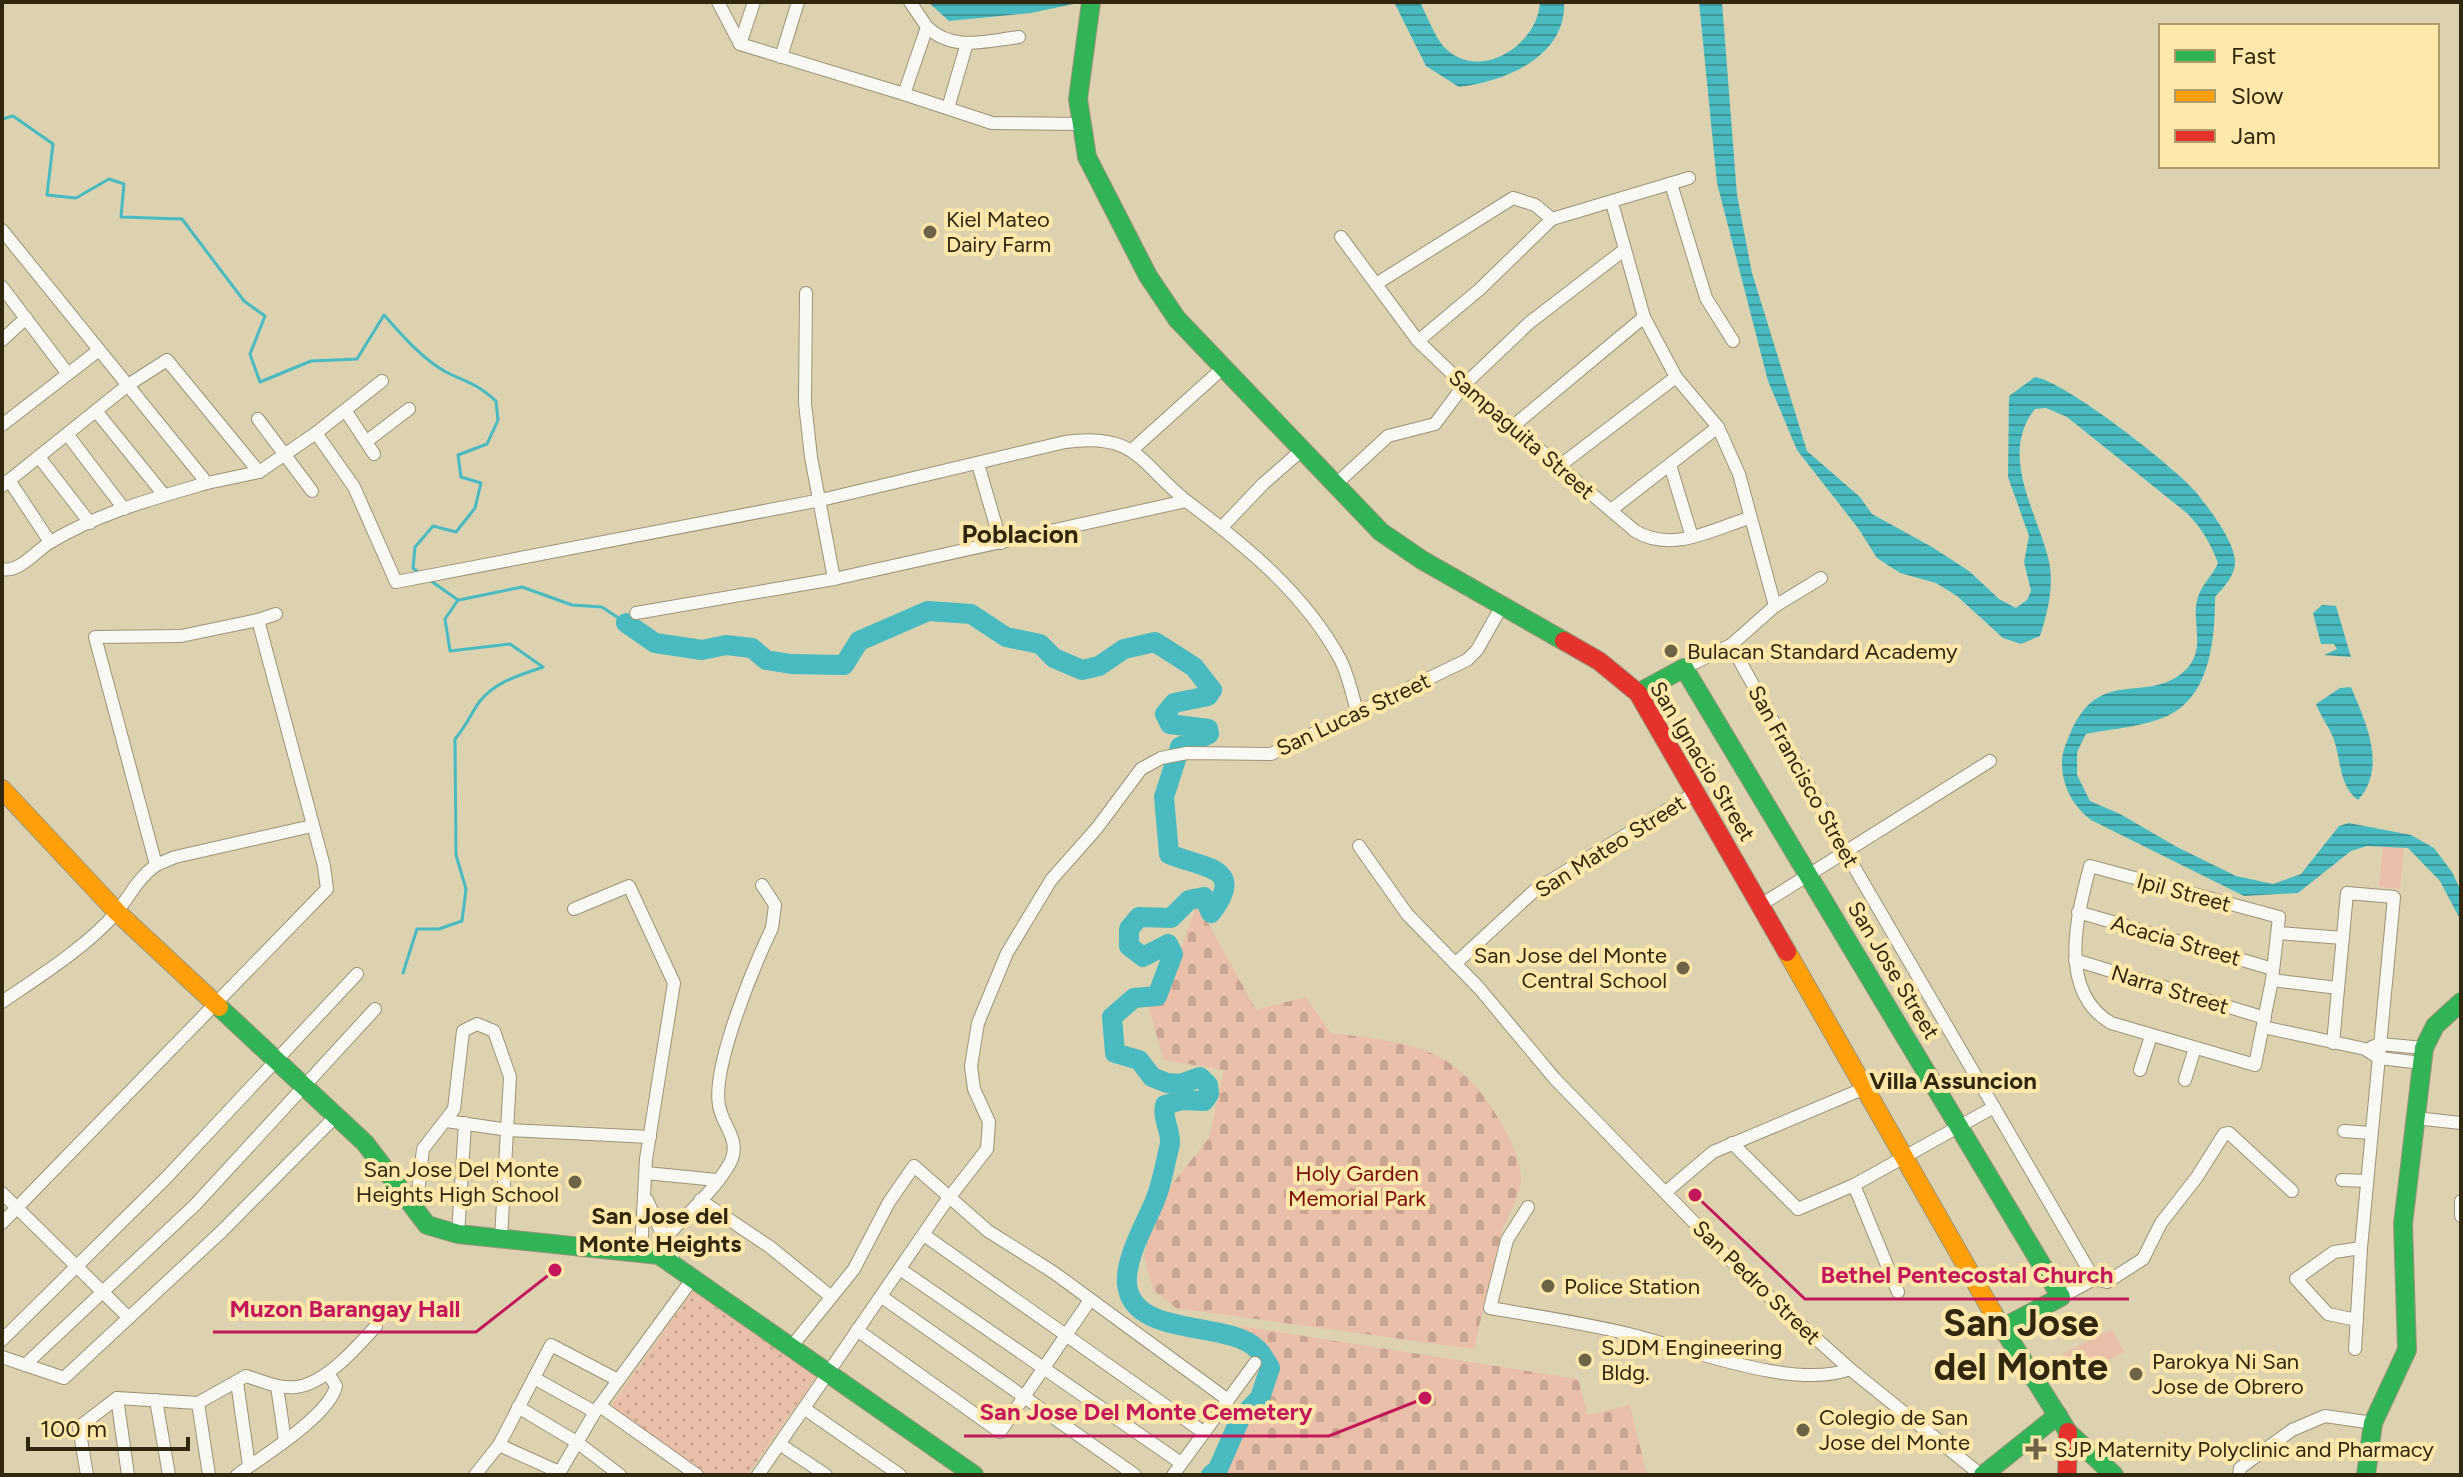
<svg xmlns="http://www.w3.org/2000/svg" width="2463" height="1477" viewBox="0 0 2463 1477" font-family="Figtree,sans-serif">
	<defs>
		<pattern id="grass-dots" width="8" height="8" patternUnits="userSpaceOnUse" patternTransform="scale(2)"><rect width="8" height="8" fill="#eabfa9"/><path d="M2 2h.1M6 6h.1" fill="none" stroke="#c9a490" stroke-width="1.8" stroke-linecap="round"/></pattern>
		<pattern id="cemetery-stones" width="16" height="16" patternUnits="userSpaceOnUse" patternTransform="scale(2)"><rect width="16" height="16" fill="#eabfa9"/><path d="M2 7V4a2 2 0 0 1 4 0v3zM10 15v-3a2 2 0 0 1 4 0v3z" fill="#c9a490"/></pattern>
		<pattern id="water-rules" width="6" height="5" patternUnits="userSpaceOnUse" patternTransform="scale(2)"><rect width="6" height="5" fill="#49babf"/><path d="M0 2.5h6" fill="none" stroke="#3d979a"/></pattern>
	</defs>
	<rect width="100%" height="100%" fill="#ddd2b0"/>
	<!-- grass -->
	<path fill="url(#grass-dots)" d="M693,1291L816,1377L747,1475H703L609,1409Z"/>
	<!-- cemetery -->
	<g fill="url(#cemetery-stones)">
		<path d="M1197,903L1256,1010L1306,997L1331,1033C1411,1043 1455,1044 1500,1121C1508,1135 1522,1161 1521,1178C1521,1196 1506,1218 1501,1235C1490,1273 1483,1311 1474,1349L1176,1308L1153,1290L1144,1255L1161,1198L1209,1138L1224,1070L1164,1060L1148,1006L1165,996Z"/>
		<path d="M1240,1326L1578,1379L1588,1415L1630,1405L1647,1475H1221C1234,1460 1239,1448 1238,1428L1266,1407L1277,1367Z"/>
	</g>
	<!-- pitch -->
	<g fill="#eabfa9">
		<path d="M2383,846L2404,848L2400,889L2379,887Z"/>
		<path d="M2112,1329L2124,1352L2074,1377L2062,1354Z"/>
	</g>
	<!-- water -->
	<g fill="url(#water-rules)">
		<path d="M928,2H1083L1031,13L949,21Z"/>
		<path d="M1394,2H1420C1427,16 1434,35 1444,47C1478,83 1538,46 1540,2H1564C1567,56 1505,82 1459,87L1426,66Z"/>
		<path d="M1699,2H1722L1737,195L1752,273L1807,451L1860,497L1872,514L1932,547L1969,571L1999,599L2016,608L2027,600L2031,591L2024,562L2029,536L2008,477L2009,396L2035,377C2066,382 2172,465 2195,491C2208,507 2233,539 2235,560C2236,575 2224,587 2215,597C2215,636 2211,693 2171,714C2150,726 2110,729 2086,734L2077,752V775L2090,801L2120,814L2177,847L2236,876L2273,884L2301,874L2339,826L2349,823L2411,835L2434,848L2452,872L2461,891V921L2440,881L2408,848L2367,846L2351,851L2298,893L2244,896L2091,820C2073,806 2062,786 2062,763C2062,751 2066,744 2070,734C2098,667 2143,703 2181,674C2211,651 2188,621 2199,594C2204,582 2213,575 2218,563C2211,544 2202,529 2188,514L2067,417L2046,408L2035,409C1999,453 2036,511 2048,557C2055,583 2048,612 2040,636L2021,644L2003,638L1957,596L1936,583L1900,573L1877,558L1858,528L1797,450L1768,381L1717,183Z"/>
		<path d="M2322,605L2336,606L2351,657L2324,655L2337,649L2334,644H2321L2313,613Z"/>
		<path d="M2351,687C2365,721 2388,767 2358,800C2339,786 2341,760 2334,740C2330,728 2321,717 2316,704L2340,688Z"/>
	</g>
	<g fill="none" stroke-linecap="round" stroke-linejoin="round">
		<!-- stream -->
		<g stroke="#49babf" stroke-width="3">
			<path d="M2,119L13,116L53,144L47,195L76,198L109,179L124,184L121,217L182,219L244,301L265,316L250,354L260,382L311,361L357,359L384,315C402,335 422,359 446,372C470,384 474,382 496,401L498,420L487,444L458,455L461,477L481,483L475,508L456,532L433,526L415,547L413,568L418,572"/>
			<path d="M459,600L522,587L572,605L602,607L626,623"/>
			<path d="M403,973L417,929H439L462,921L466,889L456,855L455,739C466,727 471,713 480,701C496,681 521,675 543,667L510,644L450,651L445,619L458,600L431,581"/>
		</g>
		<!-- river -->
		<path stroke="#49babf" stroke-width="20" d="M626,623L655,643L702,650L726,645L752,648L766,660L791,664L844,665L859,641L928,611L971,614L1006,637L1040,644L1054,658L1082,670L1099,666L1124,649L1155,642L1194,667L1212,690L1208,696L1174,703L1165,714L1170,724L1208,729L1209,734L1180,747L1164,797L1169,854C1201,868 1248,866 1211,913L1204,897L1189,900L1171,918L1139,917L1129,929V946L1143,957L1168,944L1173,954L1157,996L1134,998L1112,1017L1115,1053L1139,1060L1152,1077L1167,1083L1181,1084L1200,1077L1208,1085L1209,1094L1204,1101L1182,1100L1165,1105C1162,1120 1171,1130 1170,1144C1165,1163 1162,1185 1154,1203C1144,1226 1125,1259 1127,1284C1132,1338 1226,1320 1256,1348C1262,1353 1266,1361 1270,1368L1260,1398L1240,1419L1218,1469L1211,1475"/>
		<!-- street casing -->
		<g stroke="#9c9378" stroke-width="14">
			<g id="street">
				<path d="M718,2L740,44L904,94"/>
				<path d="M910,2L927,27L904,94L992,123L1080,124"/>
				<path d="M927,27C953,52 986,41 1019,37"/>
				<path d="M740,44L754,2"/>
				<path d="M781,57L798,2"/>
				<path d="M948,108L967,43"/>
				<path d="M1671,184L1706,298L1733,341"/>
				<path d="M1612,203L1644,317L1676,377L1718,427L1739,474L1775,606"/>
				<path d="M2,230L207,483L259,472L316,433"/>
				<path d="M1341,237L1418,341L1464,385L1635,531C1672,553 1711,530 1749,518"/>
				<path d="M1376,284L1513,198L1535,205L1552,219"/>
				<path d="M2,287L68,374"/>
				<path d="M806,293L805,403L811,457L834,579"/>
				<path d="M2,340L26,318"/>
				<path d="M1418,341L1480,289L1552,219L1689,178"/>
				<path d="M382,381L316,433L354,487L396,582L821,500L1065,442C1139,432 1140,465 1189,503C1246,546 1305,594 1340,659C1348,674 1352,694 1357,711"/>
				<path d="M345,410L374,454"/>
				<path d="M96,411L164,495"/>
				<path d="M258,419L312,491"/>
				<path d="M2,425L99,350"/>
				<path d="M1512,427L1644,317"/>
				<path d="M67,434L124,509"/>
				<path d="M367,441L409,409"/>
				<path d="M1132,450L1223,368"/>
				<path d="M39,457L90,523"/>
				<path d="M978,464L1001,543"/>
				<path d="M1670,465L1692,537"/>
				<path d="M1558,467L1676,377"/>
				<path d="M9,480L50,542"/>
				<path d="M1336,484L1388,436L1435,424L1464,385L1529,323L1624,250"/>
				<path d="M2,486L128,385L167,360L259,472"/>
				<path d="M1611,510L1718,427"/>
				<path d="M1223,526L1263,484L1303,449"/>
				<path d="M2,569C19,573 36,551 49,543C96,514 155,498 207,483"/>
				<path d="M636,613L834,579L1186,501"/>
				<path d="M258,620L276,614"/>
				<path d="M1731,645L1846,853L2094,1279"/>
				<path d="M1684,668L1731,645L1775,606L1821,578"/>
				<path d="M1359,846L1407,914L1479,988L1555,1079L1744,1274L1850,1369L1981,1475"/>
				<path d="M156,865L175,857L312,826"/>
				<path d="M2090,866L2279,917L2272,980L2255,1065L2111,1023C2057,991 2077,916 2090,866Z"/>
				<path d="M1759,906L1990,761"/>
				<path d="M574,909L629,886L674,983L646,1159L641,1251"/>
				<path d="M2078,912L2273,969"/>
				<path d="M2278,933L2343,938"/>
				<path d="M2075,960L2265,1018"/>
				<path d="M1455,964L1535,890L1695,793"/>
				<path d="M2272,980L2338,988"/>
				<path d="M2,1002C40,976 85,948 116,913C130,896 137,879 156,865L95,637L181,636L258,620L324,866L327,889L2,1223"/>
				<path d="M2263,1027L2365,1049L2379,1058L2422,1063"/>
				<path d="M2333,1043L2347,893L2394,897L2361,1248L2355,1349"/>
				<path d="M2372,1047L2380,1044L2424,1048"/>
				<path d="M2140,1070L2151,1036"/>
				<path d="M2185,1080L2195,1048"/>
				<path d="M2415,1118L2461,1123"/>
				<path d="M446,1121L509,1130L650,1137"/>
				<path d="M2344,1131L2371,1133"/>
				<path d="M1732,1143L1798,1209L1854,1185L1994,1107"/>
				<path d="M646,1173L717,1180"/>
				<path d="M2342,1180L2367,1181"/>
				<path d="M1854,1185L1898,1292"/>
				<path d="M1667,1191L1713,1152L1865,1088"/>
				<path d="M2,1193L129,1318"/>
				<path d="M647,1200L677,1268"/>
				<path d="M700,1200L770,1247L829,1295"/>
				<path d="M2461,1201V1216"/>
				<path d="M1528,1207L1507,1240L1490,1308C1537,1316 1583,1323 1629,1334C1688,1348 1795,1391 1850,1369"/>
				<path d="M416,1210L423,1149L454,1109L463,1031L477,1024L494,1031L510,1077L501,1238"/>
				<path d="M458,1234L465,1123"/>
				<path d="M924,1235L1203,1432"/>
				<path d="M665,1238C686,1215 715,1190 730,1163C742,1140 722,1126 719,1105C712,1066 754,966 772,928L775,905L762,885"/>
				<path d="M900,1269L1181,1463"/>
				<path d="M2094,1279L2107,1282L2143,1259L2161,1223L2197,1177L2224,1134L2229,1133L2292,1191"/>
				<path d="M882,1297L1135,1475"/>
				<path d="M2061,1297L2094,1279"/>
				<path d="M2357,1320L2328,1314L2296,1279L2334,1252L2361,1248"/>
				<path d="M857,1330L1000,1432L1090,1300"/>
				<path d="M2,1340L166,1178L357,974"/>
				<path d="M792,1346L854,1269L889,1202L914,1166L988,1231L1053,1272L1228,1400"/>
				<path d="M2,1357L64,1378L221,1232L334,1118"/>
				<path d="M25,1365L195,1205L375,1009"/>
				<path d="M534,1378L595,1412"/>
				<path d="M237,1382L249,1466"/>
				<path d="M277,1386L285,1441"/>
				<path d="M117,1398L128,1475"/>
				<path d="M156,1400L169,1475"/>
				<path d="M198,1403L209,1475"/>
				<path d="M600,1406L697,1475"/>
				<path d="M518,1407L578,1443L620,1475"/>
				<path d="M805,1409L900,1475"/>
				<path d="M499,1445L559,1472"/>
				<path d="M781,1445L826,1475"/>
				<path d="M87,1475L79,1427L117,1398L198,1403L246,1376C262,1381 279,1389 296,1387C325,1384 357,1347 376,1326"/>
				<path d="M237,1475C262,1457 330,1415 336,1386L328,1373"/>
				<path d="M475,1475L499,1445L551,1345L618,1380"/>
				<path d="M558,1475L595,1412L693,1278"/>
				<path d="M758,1475L942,1207L987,1149L989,1122L974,1089L971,1066L978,1023L1007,953L1051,880L1097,828L1141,769L1161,758L1187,753L1271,754L1467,660L1477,650L1503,604"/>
				<path d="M1173,1475L1255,1363"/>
				<path d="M2239,1475L2240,1468L2292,1430L2325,1416L2373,1423"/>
			</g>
		</g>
		<!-- fast casing -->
		<g stroke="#9c9378" stroke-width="20">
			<g id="fast">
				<path d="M1091,2L1078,99L1087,157L1148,276L1177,319L1381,532L1422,560L1564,641"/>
				<path d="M1638,693L1684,668L2061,1297L2002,1328"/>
				<path d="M219,1007L365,1143L427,1225L458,1234L659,1255L974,1475"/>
				<path d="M1993,1313L2068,1432L2114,1475"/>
				<path d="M1983,1475L2058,1415"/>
				<path d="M2366,1475L2373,1423L2407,1350L2403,1224L2424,1048L2435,1026L2461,1002"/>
			</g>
		</g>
		<!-- slow casing -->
		<g stroke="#9c9378" stroke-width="20">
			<g id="slow">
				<path d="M2,789L117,912L219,1007"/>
				<path d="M1787,952L1993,1313"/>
			</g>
		</g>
		<!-- jam casing -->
		<g stroke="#9c9378" stroke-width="20">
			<g id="jam">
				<path d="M1564,641L1599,661L1638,693L1787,952"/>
				<path d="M2067,1475L2068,1432"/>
			</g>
		</g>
		<!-- street -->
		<use href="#street" stroke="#faf8f3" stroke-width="12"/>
		<!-- fast -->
		<use href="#fast" stroke="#30b455" stroke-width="18"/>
		<!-- slow -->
		<use href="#slow" stroke="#ff9f0a" stroke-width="18"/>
		<!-- jam -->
		<use href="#jam" stroke="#e5322d" stroke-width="18"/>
	</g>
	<!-- markers -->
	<g fill="#6d6347" stroke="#ffe8a9" stroke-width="3">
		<circle cx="930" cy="232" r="8"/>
		<circle cx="1671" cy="651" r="8"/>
		<circle cx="1683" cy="968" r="8"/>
		<circle cx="575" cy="1182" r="8"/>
		<circle cx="1548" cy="1286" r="8"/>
		<circle cx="1585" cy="1360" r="8"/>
		<circle cx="2136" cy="1374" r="8"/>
		<circle cx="1803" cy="1430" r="8"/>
		<path d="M2032 1437h8v8h8v8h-8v8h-8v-8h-8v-8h8z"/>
	</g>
	<g text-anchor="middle" stroke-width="8" stroke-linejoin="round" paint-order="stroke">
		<!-- poi labels -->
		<g font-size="22" fill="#30270e" stroke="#ffe8a9" text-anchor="start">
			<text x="946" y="227">Kiel Mateo<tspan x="946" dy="25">Dairy Farm</tspan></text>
			<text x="1687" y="659">Bulacan Standard Academy</text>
			<text x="1667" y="963" text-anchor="end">San Jose del Monte<tspan x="1667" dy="25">Central School</tspan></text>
			<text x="559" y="1177" text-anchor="end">San Jose Del Monte<tspan x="559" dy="25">Heights High School</tspan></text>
			<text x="1564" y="1294">Police Station</text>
			<text x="1601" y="1355">SJDM Engineering<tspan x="1601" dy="25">Bldg.</tspan></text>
			<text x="2152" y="1369">Parokya Ni San<tspan x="2152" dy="25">Jose de Obrero</tspan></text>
			<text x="1819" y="1425">Colegio de San<tspan x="1819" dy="25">Jose del Monte</tspan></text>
			<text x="2054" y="1457">SJP Maternity Polyclinic and Pharmacy</text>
		</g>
		<!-- street labels -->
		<g font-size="22" fill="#30270e" stroke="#ffe8a9">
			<text transform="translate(1522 434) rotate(41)" y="8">Sampaguita Street</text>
			<text transform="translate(1353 714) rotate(-25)" y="8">San Lucas Street</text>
			<text transform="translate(1703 761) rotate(59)" y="8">San Ignacio Street</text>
			<text transform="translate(1804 776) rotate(61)" y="8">San Francisco Street</text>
			<text transform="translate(1610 846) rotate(-32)" y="8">San Mateo Street</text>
			<text transform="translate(2184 892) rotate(15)" y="8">Ipil Street</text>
			<text transform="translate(2176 940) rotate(16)" y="8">Acacia Street</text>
			<text transform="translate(1894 970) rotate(59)" y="8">San Jose Street</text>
			<text transform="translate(2170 989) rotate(17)" y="8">Narra Street</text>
			<text transform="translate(1757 1282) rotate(44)" y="8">San Pedro Street</text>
		</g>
		<!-- park labels -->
		<g font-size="22" fill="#790c02" stroke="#ffe8a9">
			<text x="1357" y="1181">Holy Garden<tspan x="1357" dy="25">Memorial Park</tspan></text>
		</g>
		<!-- neighbourhood labels -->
		<g font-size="24" font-weight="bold" fill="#30270e" stroke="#ffe8a9">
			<text x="1953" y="1089">Villa Assuncion</text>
			<text x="660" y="1224">San Jose del<tspan x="660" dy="28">Monte Heights</tspan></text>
		</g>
		<!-- quarter labels -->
		<g font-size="26" font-weight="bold" fill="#30270e" stroke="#ffe8a9">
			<text x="1020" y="543">Poblacion</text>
		</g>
		<!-- town labels -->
		<g font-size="38" font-weight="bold" fill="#30270e" stroke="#ffe8a9">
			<text x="2021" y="1336">San Jose<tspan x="2021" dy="44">del Monte</tspan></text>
		</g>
	</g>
	<!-- callouts -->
	<path fill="none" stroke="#c2185b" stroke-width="3" d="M1695 1195L1805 1299H2129M555 1270L476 1332H213M1425 1398L1329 1436H964"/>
	<g fill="#c2185b" stroke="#ffe8a9" stroke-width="3">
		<circle cx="1695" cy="1195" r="8"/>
		<circle cx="555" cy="1270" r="8"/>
		<circle cx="1425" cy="1398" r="8"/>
	</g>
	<g font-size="24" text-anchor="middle" font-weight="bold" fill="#c2185b" stroke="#ffe8a9" stroke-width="8" stroke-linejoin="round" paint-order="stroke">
		<text x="1967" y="1283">Bethel Pentecostal Church</text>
		<text x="345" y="1317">Muzon Barangay Hall</text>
		<text x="1146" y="1420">San Jose Del Monte Cemetery</text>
	</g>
	<!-- border -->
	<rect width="2463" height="1477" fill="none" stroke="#30270e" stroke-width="8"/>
	<!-- legend -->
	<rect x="2159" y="24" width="280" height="144" fill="#ffe8a9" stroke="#ac9b6b" stroke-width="2"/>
	<rect x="2175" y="50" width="40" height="12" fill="#30b455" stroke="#ac9b6b" stroke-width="2"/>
	<text x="2231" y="64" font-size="24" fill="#30270e">Fast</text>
	<rect x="2175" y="90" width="40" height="12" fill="#ff9f0a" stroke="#ac9b6b" stroke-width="2"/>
	<text x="2231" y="104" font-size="24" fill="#30270e">Slow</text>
	<rect x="2175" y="130" width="40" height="12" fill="#e5322d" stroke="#ac9b6b" stroke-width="2"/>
	<text x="2231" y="144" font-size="24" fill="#30270e">Jam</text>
	<!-- scale -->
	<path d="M28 1437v12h160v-12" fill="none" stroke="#30270e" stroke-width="4"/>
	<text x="40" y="1437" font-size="24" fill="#30270e" stroke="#ffe8a9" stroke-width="6" paint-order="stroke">100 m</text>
</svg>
